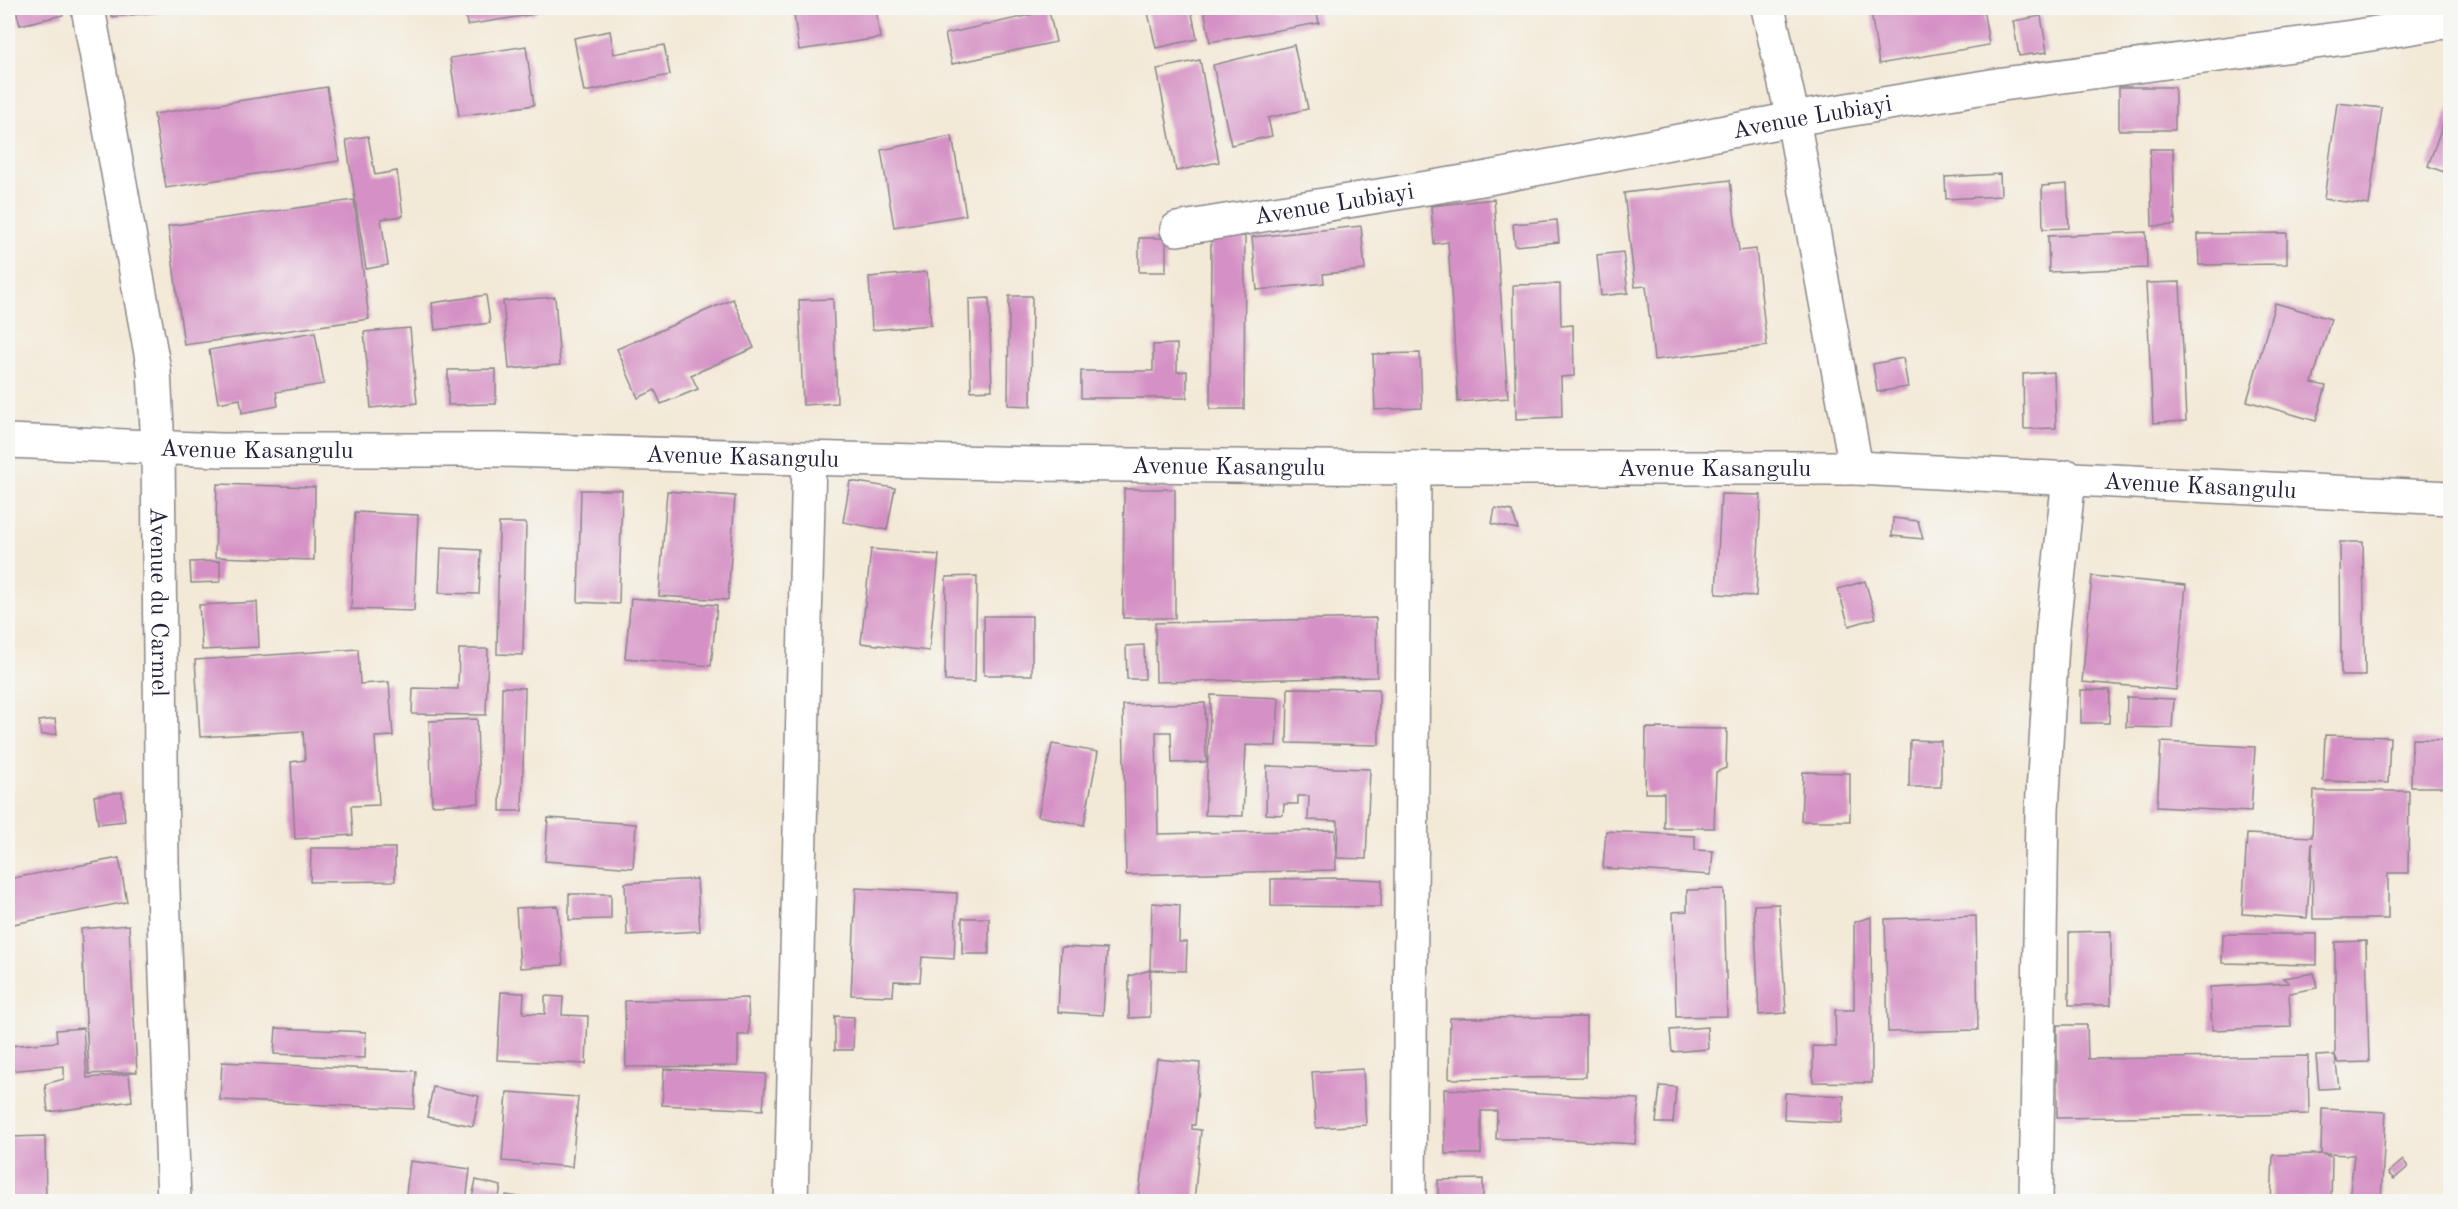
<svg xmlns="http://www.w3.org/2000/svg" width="2458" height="1209" viewBox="0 0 2458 1209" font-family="'Old Standard TT',serif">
	<rect width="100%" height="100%" fill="#f6f6f2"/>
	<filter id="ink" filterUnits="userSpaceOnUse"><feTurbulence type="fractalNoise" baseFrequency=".0167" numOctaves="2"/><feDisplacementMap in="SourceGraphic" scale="12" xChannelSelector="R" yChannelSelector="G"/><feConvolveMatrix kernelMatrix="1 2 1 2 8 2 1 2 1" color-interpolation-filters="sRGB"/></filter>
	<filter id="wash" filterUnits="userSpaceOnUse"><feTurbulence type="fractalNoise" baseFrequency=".008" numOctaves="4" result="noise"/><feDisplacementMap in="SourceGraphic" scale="24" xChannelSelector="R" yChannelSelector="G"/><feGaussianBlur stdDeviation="1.35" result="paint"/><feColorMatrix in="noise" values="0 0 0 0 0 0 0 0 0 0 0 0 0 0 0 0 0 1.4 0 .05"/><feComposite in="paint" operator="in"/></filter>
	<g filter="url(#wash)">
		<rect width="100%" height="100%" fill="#f3e9d7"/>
		<g id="blocks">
			<!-- building -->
			<g fill="#d591c5">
				<path d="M8,8H62L63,15L20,25L16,10L8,12Z"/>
				<path d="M111,8H189V9L112,17Z"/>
				<path d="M465,8H535L536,14L467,25Z"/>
				<path d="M793,8H876L880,38L799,50Z"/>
				<path d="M1147,8H1191L1197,39L1156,48Z"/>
				<path d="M1204,8H1316L1319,23L1210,42Z"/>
				<path d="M1884,8H1983L1989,45L1879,64L1871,12L1884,10Z"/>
				<path d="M1049,11L1056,42L952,64L945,34Z"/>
				<path d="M2041,16L2047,52L2019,56L2013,21Z"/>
				<path d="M610,31L614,54L664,45L670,75L584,92L574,38Z"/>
				<path d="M1294,45L1308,109L1268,118L1272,136L1231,145L1213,65Z"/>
				<path d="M526,46L534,105L459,116L450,58Z"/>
				<path d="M1200,60L1219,162L1176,171L1157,69Z"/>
				<path d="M327,87L339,161L166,188L154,114Z"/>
				<rect x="2119" y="87" width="56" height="43"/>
				<path d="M2337,103L2382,108L2369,205L2324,199Z"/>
				<path d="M2450,104V170L2449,174L2428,166Z"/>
				<path d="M368,136L375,175L397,171L403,216L381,219L388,265L366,269L346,140Z"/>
				<path d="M952,136L966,215L894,227L881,150Z"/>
				<path d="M2150,149H2173L2175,225L2152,226Z"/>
				<path d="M2000,174L2001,196L1946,199L1945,177Z"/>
				<path d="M1730,180L1739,251L1756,249L1767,346L1654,360L1646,286L1635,287L1624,193Z"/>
				<path d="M2067,184L2069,228L2043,229L2042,186Z"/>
				<path d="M1494,199L1508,398L1458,402L1448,242L1434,244L1431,206Z"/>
				<path d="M354,200L369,319L184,345L168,226Z"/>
				<path d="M1557,220L1559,242L1515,246L1513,224Z"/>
				<path d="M1361,226L1365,270L1323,274L1324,283L1257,290L1252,237Z"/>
				<path d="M2146,232L2147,268L2049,272L2048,236Z"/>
				<path d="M2287,233V264L2199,265L2198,234Z"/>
				<path d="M1211,236H1245L1244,409H1210Z"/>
				<rect x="1139" y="238" width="27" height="34"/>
				<path d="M1623,252L1628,293L1601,296L1597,255Z"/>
				<path d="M927,272L931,325L872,330L869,277Z"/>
				<path d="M2180,282L2186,421L2153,423L2146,283Z"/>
				<path d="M1560,284L1561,326L1573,325L1574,376L1561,377L1562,417L1516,419L1513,285Z"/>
				<path d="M486,295L490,323L435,330L432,303Z"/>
				<path d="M1009,296H1032L1031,406L1008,405Z"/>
				<path d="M555,297L560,365L509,369L503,301Z"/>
				<path d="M989,298L992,390L971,391L969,299Z"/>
				<path d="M733,299L754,348L691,375L698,389L661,404L655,390L638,398L617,349Z"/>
				<path d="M833,299L837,403L803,405L799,300Z"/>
				<path d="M2275,303L2331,319L2312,383L2326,386L2316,421L2247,401Z"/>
				<path d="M410,328L417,403L371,408L364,332Z"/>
				<path d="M315,332L324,384L276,392L278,406L242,413L240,399L218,403L209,350Z"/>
				<path d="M1177,344V372L1187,371V398H1081V371H1153V345Z"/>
				<path d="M1420,353L1422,408L1375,410L1373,354Z"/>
				<path d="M1903,358L1908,387L1877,392L1873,364Z"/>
				<path d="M496,369V404L448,405V370Z"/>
				<path d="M2054,372L2056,428L2024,429L2023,374Z"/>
				<path d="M850,481L895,488L887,530L843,522Z"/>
				<path d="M217,484L315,487L314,560L215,557Z"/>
				<path d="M1124,489H1175V618H1123Z"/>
				<path d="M581,490H622L619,604L578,602Z"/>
				<path d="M667,491L735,496L728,600L659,596Z"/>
				<path d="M1721,494L1761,495L1756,596L1716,594Z"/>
				<path d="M1495,508L1512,511L1518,529L1492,524Z"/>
				<path d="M355,512L418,515L414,611L351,609Z"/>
				<path d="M1893,518L1918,521L1923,539L1892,536Z"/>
				<path d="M499,523H526L523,655L497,654Z"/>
				<path d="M2340,542H2363L2365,676H2341Z"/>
				<path d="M441,548L481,550L479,594L439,593Z"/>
				<path d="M871,549L939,555L929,651L861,643Z"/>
				<path d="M220,561V582L191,583L190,562Z"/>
				<path d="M977,576L975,682L945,681L946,577Z"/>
				<path d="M2092,576L2186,585L2176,690L2082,682Z"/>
				<path d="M1865,581L1876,618L1849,626L1838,589Z"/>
				<path d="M631,598L717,605L711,666L625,658Z"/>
				<path d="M257,602L259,647L202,650L199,605Z"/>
				<rect x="984" y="616" width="48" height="59"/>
				<path d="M1376,618L1377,677L1156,682L1155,623Z"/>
				<path d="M1144,645L1145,679H1127L1126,646Z"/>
				<path d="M358,649L360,684L389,682L393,736L375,737L379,805L351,806L353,835L295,839L291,762L305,760L303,731L200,737L195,660Z"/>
				<path d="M459,649H488L486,715L412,714L413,688L458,689Z"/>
				<path d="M502,687L525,688L522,811H500Z"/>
				<path d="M1288,688L1379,689V745L1287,743Z"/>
				<path d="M2081,690H2110L2109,723H2081Z"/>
				<path d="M1211,695L1279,698L1276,746L1246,745L1243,816L1205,815Z"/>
				<path d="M2127,697L2174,699L2172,728L2126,727Z"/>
				<path d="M1205,703L1206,762L1172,763L1171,732H1156L1158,834L1335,830L1336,870L1126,875L1123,705Z"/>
				<path d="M55,719L57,734L41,735L39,721Z"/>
				<path d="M477,719L479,803L432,805L429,721Z"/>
				<path d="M1646,728L1727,729L1726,768L1716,772L1714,828H1664V793H1645Z"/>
				<path d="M2325,735L2390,737L2388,783L2323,781Z"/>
				<path d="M2412,739L2450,740V787H2411Z"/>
				<path d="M1910,740L1941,741V787H1909Z"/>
				<path d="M2161,742L2255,747L2251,812L2157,807Z"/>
				<path d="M1052,744L1098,752L1084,825L1038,816Z"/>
				<path d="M1267,766L1370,769L1366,859L1337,858L1338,821L1308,820L1309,796H1298V804H1284L1283,815L1266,814Z"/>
				<path d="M1803,772L1850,773V821H1801Z"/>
				<path d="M2314,791H2409L2408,873H2388V919H2313L2312,843L2307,918L2242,914L2247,834L2312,837Z"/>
				<path d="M122,792L125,821L98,824L94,796Z"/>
				<path d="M548,818L636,824L633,868L545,861Z"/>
				<path d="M1606,831L1695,836V850L1713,851L1711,875L1603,868Z"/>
				<path d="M311,848H395V881L310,882Z"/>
				<path d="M119,858L127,902L8,925V879Z"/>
				<path d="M1340,878L1382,880L1381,907L1271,906V879Z"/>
				<path d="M697,879L700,931L627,935L625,883Z"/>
				<path d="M856,888L957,893L954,959L922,957L920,982L894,981L893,996L851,995Z"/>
				<path d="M1724,889L1727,1016L1676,1017L1673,912L1687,911V890Z"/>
				<path d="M569,894H611V919L569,920Z"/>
				<path d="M1152,903L1180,905L1179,942H1187L1186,971L1150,970Z"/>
				<path d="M1779,904L1786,1013L1759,1015L1754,905Z"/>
				<path d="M558,906L563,965L520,968L516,908Z"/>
				<path d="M1976,916L1978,1030L1888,1032L1885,919Z"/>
				<path d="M1871,917L1872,1083L1813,1082V1046L1836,1047L1835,1010H1854V922Z"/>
				<rect x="962" y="918" width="27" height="36"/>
				<path d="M129,925L137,1072L89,1074L81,929Z"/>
				<path d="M2111,931V1005H2069V932Z"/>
				<path d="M2223,934H2317V965L2222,963Z"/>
				<path d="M2366,941L2369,1062L2338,1063L2335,1055L2339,1088L2319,1089L2316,1056L2335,1055V942Z"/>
				<path d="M1061,947L1107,949L1103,1015L1058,1012Z"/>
				<path d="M1150,970V1017L1129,1018V976Z"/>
				<path d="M2314,973L2317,988L2289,993L2291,1027L2212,1030L2210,987L2289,983L2283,978Z"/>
				<path d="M501,992L524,993L523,1013L545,1014V996L563,997L562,1015L588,1016L586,1064L497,1060Z"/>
				<path d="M748,998L749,1035H738V1066L626,1067L625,1001Z"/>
				<path d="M835,1016L854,1017L853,1050H835Z"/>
				<path d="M1586,1017V1077L1449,1079L1450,1018Z"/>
				<path d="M2057,1025H2087L2088,1059L2308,1056L2309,1114L2057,1118Z"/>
				<path d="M1707,1027L1708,1049L1672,1052L1670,1030Z"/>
				<path d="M83,1028L87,1078L129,1074L132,1101L48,1112L45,1084L64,1079V1066L8,1071V1046L57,1042L56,1030Z"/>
				<path d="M276,1028L366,1032L365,1058L274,1054Z"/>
				<path d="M1157,1059L1200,1063L1195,1125H1192V1129L1201,1130L1194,1202L1138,1199Z"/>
				<path d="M222,1062L416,1071L414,1109L220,1100Z"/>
				<path d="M664,1069L766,1074L763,1110L662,1105Z"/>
				<path d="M1363,1069L1366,1125L1316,1128L1312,1072Z"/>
				<path d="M1660,1086L1676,1087L1673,1123H1656Z"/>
				<path d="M433,1087L479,1096L473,1126L427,1117Z"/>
				<path d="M1444,1089L1639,1099L1635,1144L1551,1139H1496L1497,1111H1481V1154H1445Z"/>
				<path d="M507,1092L578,1097L572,1167L502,1161Z"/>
				<path d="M1785,1093L1844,1096L1842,1123L1784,1120Z"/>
				<path d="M2322,1109L2386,1112L2381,1202H2349L2354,1155L2321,1154Z"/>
				<path d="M45,1136L46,1202H8V1137Z"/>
				<path d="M2321,1154L2332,1157L2331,1202H2271L2273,1155Z"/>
				<path d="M2403,1160L2408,1167L2394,1179L2388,1173Z"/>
				<path d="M410,1161L470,1169L466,1202H405Z"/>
				<path d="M1483,1179V1202H1438V1180Z"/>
				<path d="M476,1180L501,1186L498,1202H471Z"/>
				<path d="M506,1195L538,1200V1202H505Z"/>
			</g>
		</g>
	</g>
	<g filter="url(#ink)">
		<use href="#blocks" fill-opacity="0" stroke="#8a8689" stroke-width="1.5"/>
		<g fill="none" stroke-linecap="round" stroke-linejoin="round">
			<!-- minor casing -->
			<g stroke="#8a8689" stroke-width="36">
				<g id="minor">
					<path id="s1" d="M88,8L154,370L158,448L162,862L174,1202"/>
					<path d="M1768,8L1793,119L1856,468"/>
					<path id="s2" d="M1177,229L1488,178L1793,119L2003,84L2352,37L2450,21"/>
					<path id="s3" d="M8,441L220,450H499L1033,464L1414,468H1856L2450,498"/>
					<path d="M791,1202L809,459"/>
					<path d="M1409,1202L1414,468"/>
					<path d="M2036,1202L2042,810L2053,627L2069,477"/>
				</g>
			</g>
			<!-- minor -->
			<use href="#minor" stroke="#fff" stroke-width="33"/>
		</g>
	</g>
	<g text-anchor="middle" stroke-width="6" stroke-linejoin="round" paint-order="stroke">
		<!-- street labels -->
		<g font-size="24" fill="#22223b" stroke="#f6f6f2">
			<text dy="8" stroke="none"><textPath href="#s2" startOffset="645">Avenue Lubiayi</textPath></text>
			<text dy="8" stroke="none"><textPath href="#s2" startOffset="159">Avenue Lubiayi</textPath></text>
			<text dy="8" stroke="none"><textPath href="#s3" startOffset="249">Avenue Kasangulu</textPath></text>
			<text dy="8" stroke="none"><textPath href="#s3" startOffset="735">Avenue Kasangulu</textPath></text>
			<text dy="8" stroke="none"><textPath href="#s3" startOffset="1221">Avenue Kasangulu</textPath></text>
			<text dy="8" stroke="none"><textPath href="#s3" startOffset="1707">Avenue Kasangulu</textPath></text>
			<text dy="8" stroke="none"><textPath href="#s3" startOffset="2193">Avenue Kasangulu</textPath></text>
			<text dy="8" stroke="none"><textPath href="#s1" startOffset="600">Avenue du Carmel</textPath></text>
		</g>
	</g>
	<!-- margin -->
	<rect width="2458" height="1209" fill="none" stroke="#f6f6f2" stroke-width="30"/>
</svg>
